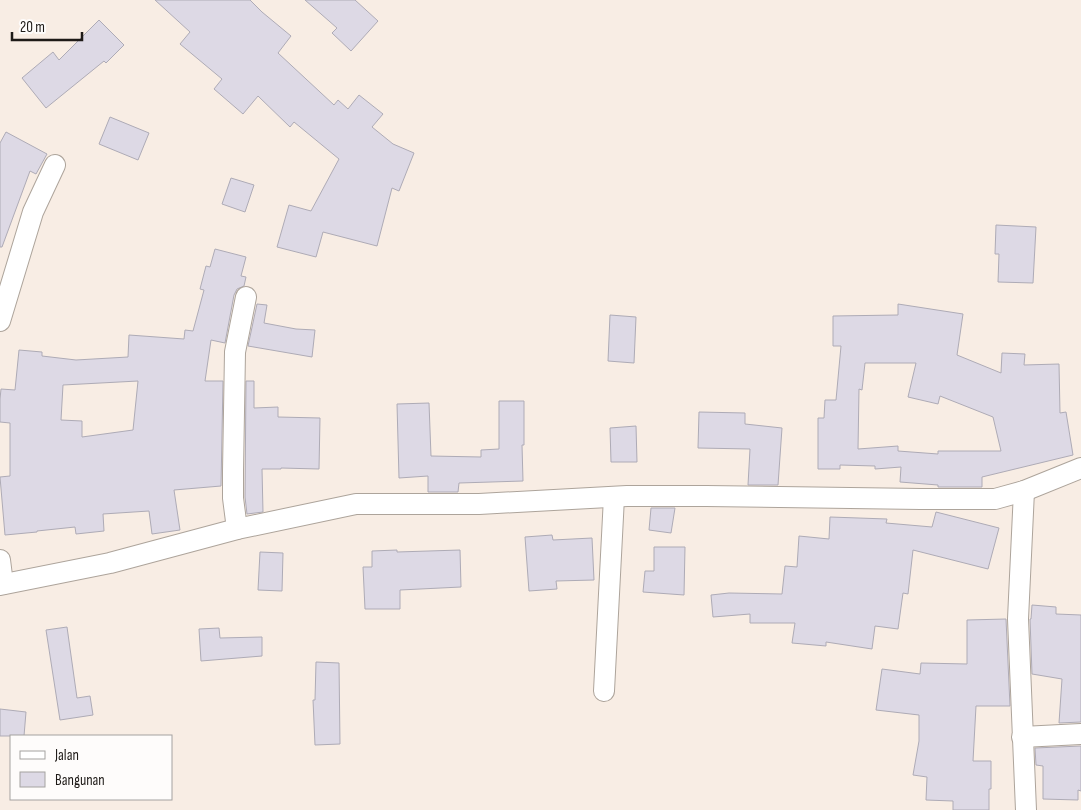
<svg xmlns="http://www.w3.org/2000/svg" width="1081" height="810" viewBox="0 0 1081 810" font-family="'Sofia Sans Condensed',sans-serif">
	<rect width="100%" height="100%" fill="#f8ede4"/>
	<!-- building -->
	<g fill="#ddd9e5" stroke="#aeabb6" fill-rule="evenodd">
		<path d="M155,0H250L262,12L291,36L278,53L334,105L338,100L348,109L359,95L383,114L372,127L393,144L414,153L399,191L392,188L377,246L323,232L316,257L277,247L289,205L311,211L339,159L294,122L290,127L258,96L243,114L214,89L222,79L180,44L190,32Z"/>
		<path d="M305,0H355L378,21L351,51L332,33L337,28Z"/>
		<path d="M99,20L124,45L106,63L104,61L46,108L22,78L53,52L59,60Z"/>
		<path d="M110,117L149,133L138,160L99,144Z"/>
		<path d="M6,132L47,154L36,174L30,171L2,247H0V143Z"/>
		<path d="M231,178L254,185L245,212L222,204Z"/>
		<path d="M996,225L1036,227L1033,283L998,282L999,254H995Z"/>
		<path d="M215,249L246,257L241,276L246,277L244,286L237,289L234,295L225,343L211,340L205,381H223L221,486L174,490L180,530L152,534L149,511L103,514L104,531L76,534L75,527L37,531V532L5,535L0,477L10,476V423L0,422V399L1,389L15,390L19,350L42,352V356L76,360L128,357L129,335L184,339L185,330L193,331L204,290L200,289L206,266L210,267ZM138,381L133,430L82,437V421L61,420L63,385Z"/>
		<path d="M257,304L267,305L264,323L296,329L315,330L312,357L248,346Z"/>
		<path d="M898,304L963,314L957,355L1001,373L1002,353L1025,354L1024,365L1059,364L1060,413L1066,412L1073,455L982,477V487H938V485L900,482L901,467L875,469V466L840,465V469H818V418H824L825,400H836L841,346H833V316L898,315ZM865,363H916L908,397L938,404L940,396L993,417L1001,451H938V454L898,451V446L858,449L859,389L862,390Z"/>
		<path d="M610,315L636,317L634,363L608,361Z"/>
		<path d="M246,381H254V408L278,407V417L320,418L319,469L281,468V469H262L263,512L247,514L245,497Z"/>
		<path d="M499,401H524V445H522L523,481L459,483L458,492H428V476L399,478L397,404L429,403L431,456L481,457V450L499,449Z"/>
		<path d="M699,412L745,413V424L782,428L778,485H748L750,449L698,448Z"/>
		<path d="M636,426L637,462H611L610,428Z"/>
		<path d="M651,508H675L671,533L649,530Z"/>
		<path d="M936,512L999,528L988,569L913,550L908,594L903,593L898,629L875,626L872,649L826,642V646L792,643L795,623H750V614L713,617L711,595L729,593L782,594L785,566L797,567L799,536L829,539L830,517L887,519L886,523L932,527Z"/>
		<path d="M552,535L553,540L592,538L594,580L556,581L557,589L529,591L525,537Z"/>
		<path d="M654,547H685L684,595L643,592L645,571H654Z"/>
		<path d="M397,550V552L460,550L461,587L400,590V609H365L363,567H372V551Z"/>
		<path d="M260,552L283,553L282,591L258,590Z"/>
		<path d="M1032,605L1056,607V614L1081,615V722L1059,723L1062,679L1032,674L1030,619H1031Z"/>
		<path d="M1006,619L1010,706H976L973,761H991V789H989V810H953V801L926,800L927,777L913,775L919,741V715L876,710L882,669L920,674L921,663L967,664V620Z"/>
		<path d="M67,627L77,698L90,696L93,715L60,720L46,630Z"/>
		<path d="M219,628L220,638L262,637V656L201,661L199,629Z"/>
		<path d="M316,662L339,663L340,744L315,745L313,700H315Z"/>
		<path d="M0,709L26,712L24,736H0Z"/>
		<path d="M1081,746V791L1078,790V800L1043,799V766L1036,765L1035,748Z"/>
	</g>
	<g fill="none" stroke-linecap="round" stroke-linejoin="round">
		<!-- minor casing -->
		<g stroke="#ada49b" stroke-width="22">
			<g id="minor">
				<path d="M0,321L33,212L55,165"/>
				<path d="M1024,491L1018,619L1026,810"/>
				<path d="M237,529L233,498V471L235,352L246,297"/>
				<path d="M0,560L3,584"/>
				<path d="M0,585L110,563L237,529L356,504H479L627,496H706L921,499H995L1024,491L1081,468"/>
				<path d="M604,691L614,497"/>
				<path d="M1022,737L1081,734"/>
			</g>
		</g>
		<!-- minor -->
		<use href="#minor" stroke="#fff" stroke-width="20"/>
	</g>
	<!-- legend -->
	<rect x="10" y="735" width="162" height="65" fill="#fefcfb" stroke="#a4a2a0"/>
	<rect x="20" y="751" width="25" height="8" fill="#ffffff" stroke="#a4a2a0"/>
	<text x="55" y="760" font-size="15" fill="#1e1a17">Jalan</text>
	<rect x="20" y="772" width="25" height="15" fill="#ddd9e5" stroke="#a4a2a0"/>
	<text x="55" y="785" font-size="15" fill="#1e1a17">Bangunan</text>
	<!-- scale -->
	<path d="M12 32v8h70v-8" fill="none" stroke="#1e1a17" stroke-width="2.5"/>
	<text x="20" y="32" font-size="15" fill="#1e1a17" stroke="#fefcfb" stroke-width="4" paint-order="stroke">20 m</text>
</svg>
